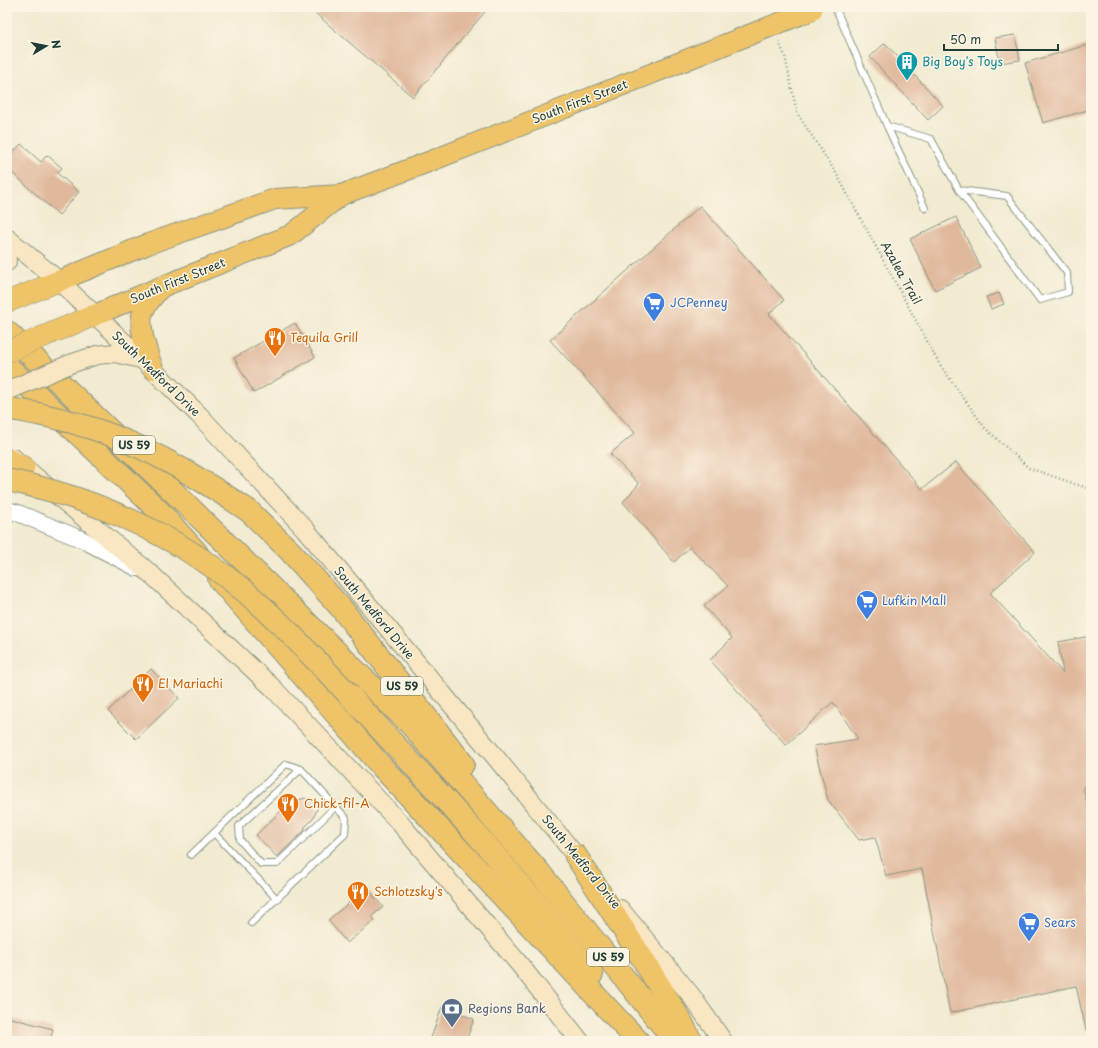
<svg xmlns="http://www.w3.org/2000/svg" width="1098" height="1048" viewBox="0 0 1098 1048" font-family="'Playpen Sans',sans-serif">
	<rect width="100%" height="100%" fill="#fcf5e5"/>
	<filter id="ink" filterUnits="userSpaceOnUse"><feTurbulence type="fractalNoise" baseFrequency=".025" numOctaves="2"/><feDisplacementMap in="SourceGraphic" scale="8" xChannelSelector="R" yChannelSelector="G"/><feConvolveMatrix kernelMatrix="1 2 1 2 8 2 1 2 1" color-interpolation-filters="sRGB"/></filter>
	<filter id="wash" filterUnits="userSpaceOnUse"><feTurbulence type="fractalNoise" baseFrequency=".012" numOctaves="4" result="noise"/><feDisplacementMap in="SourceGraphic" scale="16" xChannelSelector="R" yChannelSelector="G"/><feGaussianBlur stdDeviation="0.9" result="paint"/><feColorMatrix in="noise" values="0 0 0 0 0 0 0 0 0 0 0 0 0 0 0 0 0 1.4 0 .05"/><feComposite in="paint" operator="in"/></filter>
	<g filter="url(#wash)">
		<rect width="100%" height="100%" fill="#f2ebd2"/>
		<g id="blocks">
			<!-- building -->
			<g fill="#e0b89b">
				<path d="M308,7H489L413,97Z"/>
				<path d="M1015,35L1020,60L1000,63L995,38Z"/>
				<path d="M885,43L943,106L928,120L870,57Z"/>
				<path d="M1087,45L1091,57V109L1043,123L1025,63Z"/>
				<path d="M21,144L41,162L47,155L62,168L57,173L79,192L59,215L7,168V159Z"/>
				<path d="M700,206L784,300L769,314L922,489L956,462L1035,552L990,593L1063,673L1058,642L1091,636V785L1083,787L1091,819V1029L1086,1030L1076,986L950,1013L922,869L886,876L875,837L859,840L828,800L814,746L858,739L833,702L786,745L710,660L732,638L704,606L728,586L690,547L674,562L623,502L639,484L610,454L635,433L550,340Z"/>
				<path d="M956,217L981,268L935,290L910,239Z"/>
				<path d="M999,293L1004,304L991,309L986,297Z"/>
				<path d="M295,323L315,357L254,393L234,358Z"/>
				<path d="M151,669L179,698L136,739L108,711Z"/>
				<path d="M305,798L307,800L310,798L318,806L313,819L304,828L305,830L277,857L256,835L289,803Z"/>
				<path d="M367,888L383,907L372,916L375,920L347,943L328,920Z"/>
				<path d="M442,1007L474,1019L466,1041H439L431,1038Z"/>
				<path d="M7,1017L53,1029L50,1041H7Z"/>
			</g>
		</g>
	</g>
	<g filter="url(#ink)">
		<use href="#blocks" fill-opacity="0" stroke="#889483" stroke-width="1"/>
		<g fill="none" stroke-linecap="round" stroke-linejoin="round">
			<!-- service casing -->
			<g stroke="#889483" stroke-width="8">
				<g id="service">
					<path d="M835,7L887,126L931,139L959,190L1040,300L1068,292L1067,273L1007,196L959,190"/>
					<path d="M887,126L925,208"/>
					<path d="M214,833L277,899"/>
					<path d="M191,855L286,764L301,769"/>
					<path d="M251,923L345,834L346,818L301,769L239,826L240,840L261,864H277L335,807"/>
				</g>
			</g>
			<!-- tertiary casing -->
			<g stroke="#889483" stroke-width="18">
				<path id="tertiary" d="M7,510L18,513L83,540L137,568"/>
			</g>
			<!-- secondary casing -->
			<g stroke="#889483" stroke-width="20">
				<g id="secondary">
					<path d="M7,238L59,281L143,360L199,415L305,529L497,759L585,867"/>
					<path d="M7,260V262"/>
					<path d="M70,364L97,355L115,353L141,359"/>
					<path d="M13,458L153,576L272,687L400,823L520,965L580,1041"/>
					<path d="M620,909L690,994L723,1041"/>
				</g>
			</g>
			<!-- primary casing -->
			<g stroke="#889483" stroke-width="22">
				<g id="primary">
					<path d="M59,281L148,244L275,199L341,195L431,161L749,35"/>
					<path d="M95,315L161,287L291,235L341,195"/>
					<path d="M153,369C148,354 137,327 143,312C147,302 155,295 161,287"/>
				</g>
			</g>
			<!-- trunk casing -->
			<g stroke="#889483" stroke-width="22">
				<g id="trunk">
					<path d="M7,302L59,281"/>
					<path d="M42,337L95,315"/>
					<path d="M7,459L24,467"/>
				</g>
			</g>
			<!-- motorway casing -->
			<g stroke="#889483" stroke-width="24">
				<g id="motorway">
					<path d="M7,332L183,501L412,726L540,873L675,1041"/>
					<path d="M7,366L160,512L197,553"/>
					<path d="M249,511L290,551L342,609L463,764"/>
					<path d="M219,579L382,767L638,1041"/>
					<path d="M350,696C433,787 519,876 592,974"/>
					<path d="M576,856L642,958L681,1021L691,1041"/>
				</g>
			</g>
			<!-- path -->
			<path stroke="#889483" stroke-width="2.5" stroke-dasharray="1 3" stroke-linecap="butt" d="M779,42L785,56L797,113L836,173L940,365L985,428L1029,468L1087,488L1091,491"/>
			<!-- service -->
			<use href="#service" stroke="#fff" stroke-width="6"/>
			<!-- tertiary -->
			<use href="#tertiary" stroke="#fff" stroke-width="16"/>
			<!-- secondary -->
			<use href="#secondary" stroke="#f9e7c3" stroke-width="18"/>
			<!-- primary -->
			<use href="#primary" stroke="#efc469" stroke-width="20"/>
			<!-- trunk -->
			<use href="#trunk" stroke="#efc469" stroke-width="21"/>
			<!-- motorway -->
			<use href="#motorway" stroke="#efc469" stroke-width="22"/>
			<!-- secondary-bridge casing -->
			<g stroke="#889483" stroke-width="20" stroke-linecap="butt">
				<path id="secondary-bridge" d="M7,391L70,364"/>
			</g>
			<!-- primary-bridge casing -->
			<g stroke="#889483" stroke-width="22" stroke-linecap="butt">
				<path id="primary-bridge" d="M749,35L812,10"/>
			</g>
			<!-- trunk-bridge casing -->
			<g stroke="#889483" stroke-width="22" stroke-linecap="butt">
				<path id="trunk-bridge" d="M7,352L42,337"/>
			</g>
			<!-- motorway-bridge casing -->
			<g stroke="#889483" stroke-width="24" stroke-linecap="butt">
				<g id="motorway-bridge">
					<path d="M7,408C32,413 57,417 81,425C141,442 198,477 249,511"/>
					<path d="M7,480C97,498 188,540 257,602C290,631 320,665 350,696"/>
				</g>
			</g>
			<!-- secondary-bridge -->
			<use href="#secondary-bridge" stroke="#f9e7c3" stroke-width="18"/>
			<!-- primary-bridge -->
			<use href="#primary-bridge" stroke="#efc469" stroke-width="20"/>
			<!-- trunk-bridge -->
			<use href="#trunk-bridge" stroke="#efc469" stroke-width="21"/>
			<!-- motorway-bridge -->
			<use href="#motorway-bridge" stroke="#efc469" stroke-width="22"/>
		</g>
	</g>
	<!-- icons -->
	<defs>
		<g id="building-pin" transform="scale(1.15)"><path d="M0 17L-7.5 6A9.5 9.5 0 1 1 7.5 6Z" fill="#0f9aa8" stroke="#fcf5e5"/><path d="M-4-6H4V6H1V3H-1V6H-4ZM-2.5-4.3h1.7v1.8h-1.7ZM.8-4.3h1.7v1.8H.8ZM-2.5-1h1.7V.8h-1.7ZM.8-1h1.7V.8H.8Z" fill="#fff"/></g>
		<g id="supermarket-pin" transform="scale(1.15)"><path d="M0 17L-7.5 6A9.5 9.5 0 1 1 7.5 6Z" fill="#3f7fe0" stroke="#fcf5e5"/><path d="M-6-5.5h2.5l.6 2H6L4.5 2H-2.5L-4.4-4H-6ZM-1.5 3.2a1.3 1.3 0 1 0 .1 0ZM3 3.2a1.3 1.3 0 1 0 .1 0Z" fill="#fff"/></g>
		<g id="restaurant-pin" transform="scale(1.15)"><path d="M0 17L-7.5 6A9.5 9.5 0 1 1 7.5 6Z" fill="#e8710a" stroke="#fcf5e5"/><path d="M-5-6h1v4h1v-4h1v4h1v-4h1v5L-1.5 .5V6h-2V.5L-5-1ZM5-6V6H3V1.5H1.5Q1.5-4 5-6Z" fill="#fff"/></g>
		<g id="bank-pin" transform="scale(1.15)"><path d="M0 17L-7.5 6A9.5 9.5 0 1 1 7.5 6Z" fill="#5c6f8a" stroke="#fcf5e5"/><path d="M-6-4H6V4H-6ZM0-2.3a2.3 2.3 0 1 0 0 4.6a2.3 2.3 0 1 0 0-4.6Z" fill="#fff"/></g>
	</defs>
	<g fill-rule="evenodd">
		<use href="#building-pin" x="907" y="62"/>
		<use href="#supermarket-pin" x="654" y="303"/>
		<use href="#restaurant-pin" x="275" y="338"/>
		<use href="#supermarket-pin" x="867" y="601"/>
		<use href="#restaurant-pin" x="143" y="684"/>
		<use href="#restaurant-pin" x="288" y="804"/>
		<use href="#restaurant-pin" x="358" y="892"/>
		<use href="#supermarket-pin" x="1029" y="923"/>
		<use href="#bank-pin" x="452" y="1009"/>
	</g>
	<g text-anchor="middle" stroke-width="3" stroke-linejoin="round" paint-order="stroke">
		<!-- shield labels -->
		<g fill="#fcf5e5" stroke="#617469" stroke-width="1">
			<rect x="113" y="436" width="42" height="18" rx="3"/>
			<rect x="381" y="677" width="42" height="18" rx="3"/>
			<rect x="587" y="948" width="42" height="18" rx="3"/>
		</g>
		<g font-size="11" font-weight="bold" fill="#1f3d34">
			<text x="134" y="449">US 59</text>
			<text x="402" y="690">US 59</text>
			<text x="608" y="961">US 59</text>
		</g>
		<!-- culture labels -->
		<g font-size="12" fill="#0d838f" stroke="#fcf5e5" text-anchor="start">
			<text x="922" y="66">Big Boy's Toys</text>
		</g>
		<!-- street labels -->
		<g font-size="12" fill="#1f3d34" stroke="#fcf5e5">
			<text transform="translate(580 102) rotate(-21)" y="4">South First Street</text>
			<text transform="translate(901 273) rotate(61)" y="4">Azalea Trail</text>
			<text transform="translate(178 281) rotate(-22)" y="4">South First Street</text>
			<text transform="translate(156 374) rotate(44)" y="4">South Medford Drive</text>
			<text transform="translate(374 613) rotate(50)" y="4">South Medford Drive</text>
			<text transform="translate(581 862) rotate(51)" y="4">South Medford Drive</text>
		</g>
		<!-- shop labels -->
		<g font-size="12" fill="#366cbe" stroke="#fcf5e5" text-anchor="start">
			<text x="670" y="307">JCPenney</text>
			<text x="882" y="605">Lufkin Mall</text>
			<text x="1044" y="927">Sears</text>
		</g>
		<!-- food labels -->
		<g font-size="12" fill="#c56008" stroke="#fcf5e5" text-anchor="start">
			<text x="290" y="342">Tequila Grill</text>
			<text x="158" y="688">El Mariachi</text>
			<text x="304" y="808">Chick-fil-A</text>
			<text x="374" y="896">Schlotzsky's</text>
		</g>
		<!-- service labels -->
		<g font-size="12" fill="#4e5e75" stroke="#fcf5e5" text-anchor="start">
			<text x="468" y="1013">Regions Bank</text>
		</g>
	</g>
	<!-- margin -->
	<rect width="1098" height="1048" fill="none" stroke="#fcf5e5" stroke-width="24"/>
	<!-- north arrow -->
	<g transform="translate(46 46) rotate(80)" stroke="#fcf5e5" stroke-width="3" paint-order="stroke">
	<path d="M0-3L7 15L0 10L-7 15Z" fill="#1f3d34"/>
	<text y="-6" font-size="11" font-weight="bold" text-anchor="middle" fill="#1f3d34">N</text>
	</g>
	<!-- scale -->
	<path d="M944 44v6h114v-6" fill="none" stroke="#1f3d34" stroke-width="2"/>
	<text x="950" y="44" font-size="12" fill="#1f3d34" stroke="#fcf5e5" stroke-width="3" paint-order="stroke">50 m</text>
</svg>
